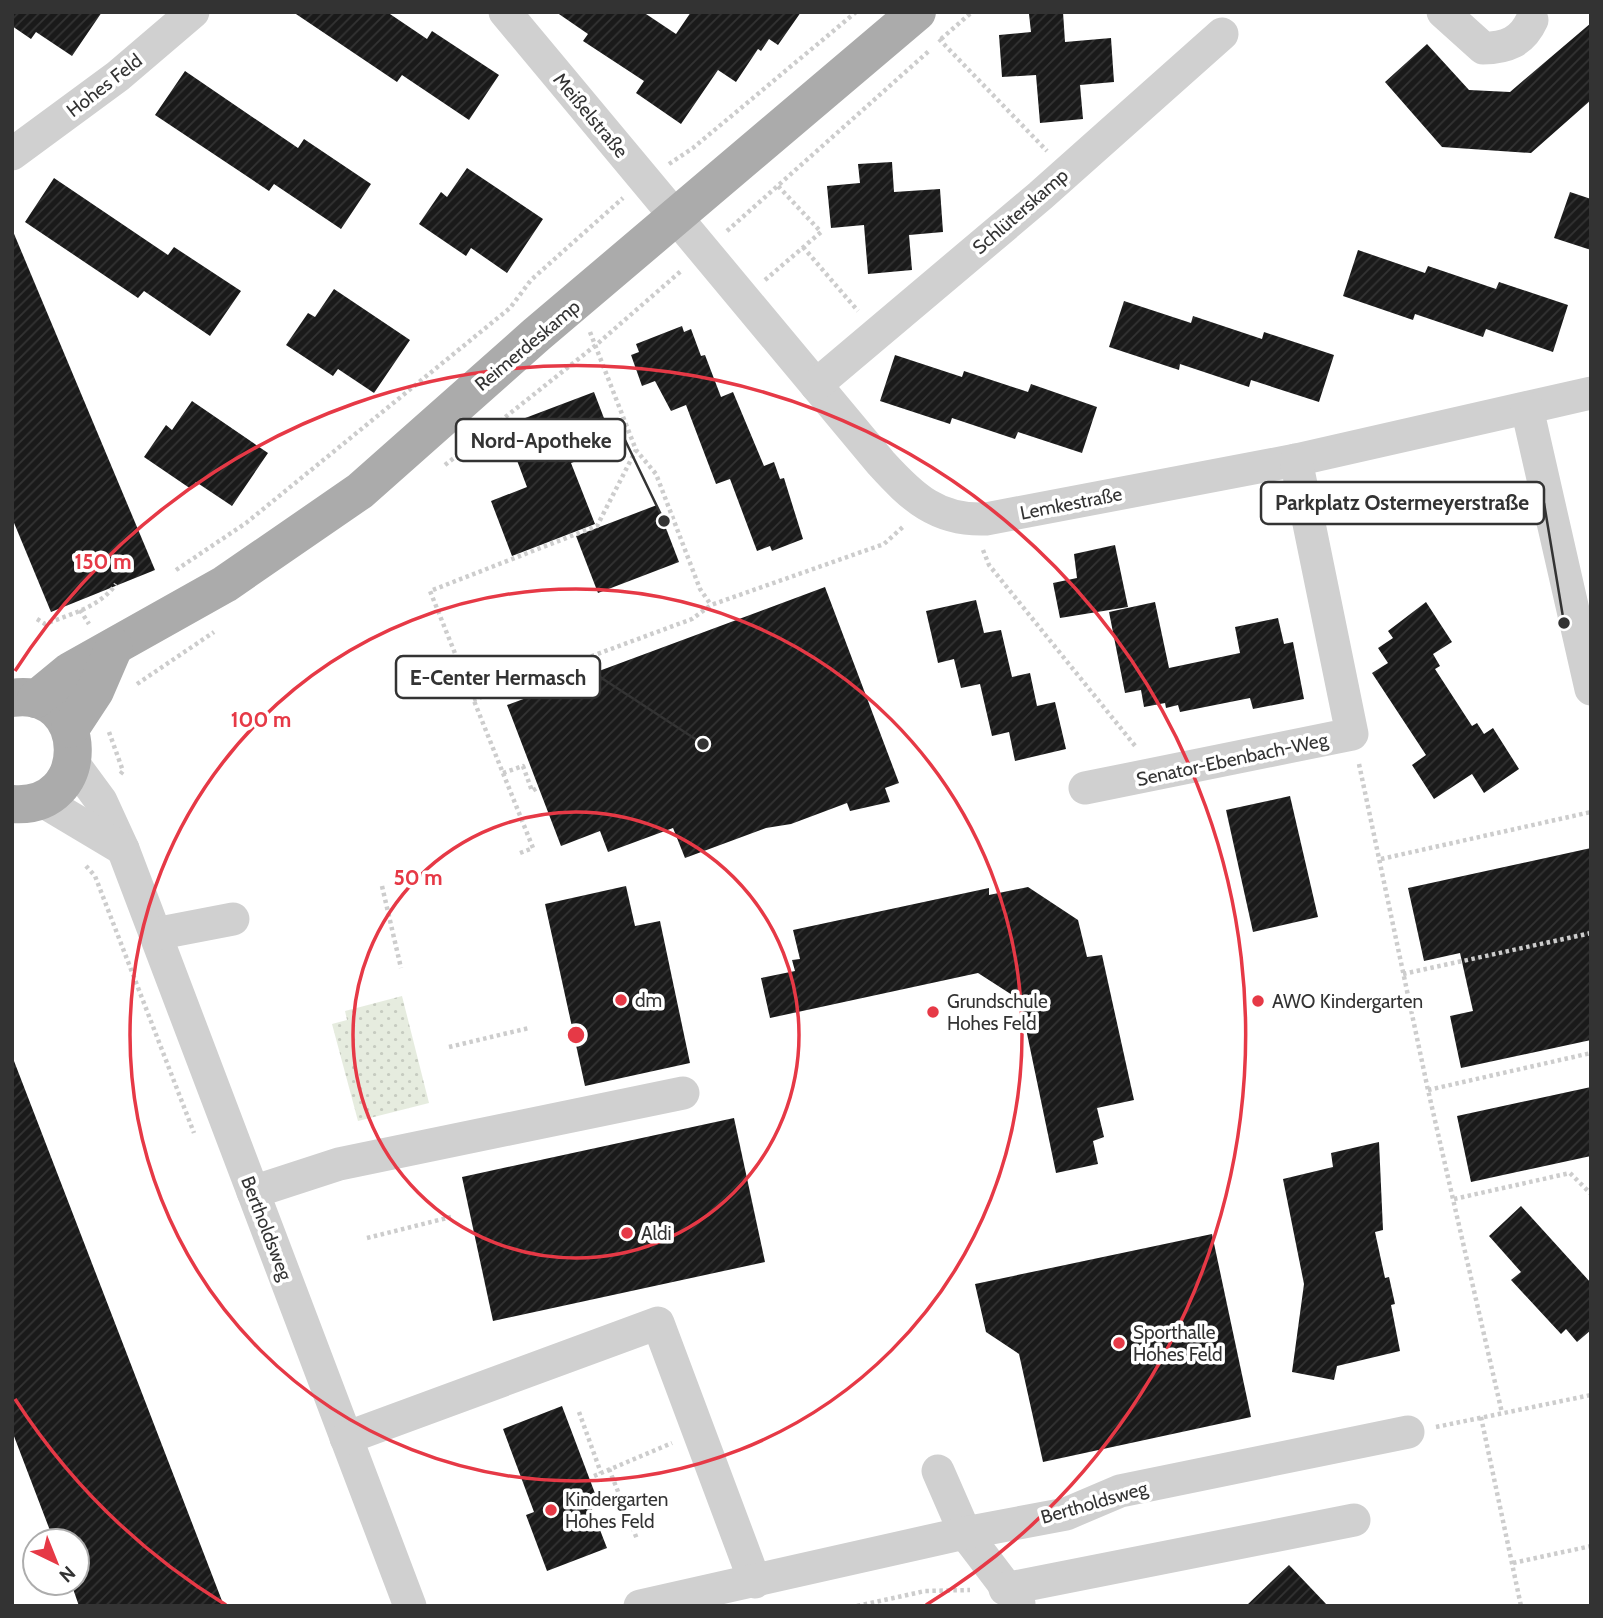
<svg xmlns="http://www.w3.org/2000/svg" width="1603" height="1618" viewBox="0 0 1603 1618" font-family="Cabin,sans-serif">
	<defs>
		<pattern id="grass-dots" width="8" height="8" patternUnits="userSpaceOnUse" patternTransform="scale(1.75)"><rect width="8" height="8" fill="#e6ecdf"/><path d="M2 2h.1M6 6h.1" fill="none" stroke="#c6cbc0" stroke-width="1.8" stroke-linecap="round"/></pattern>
		<pattern id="building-hatch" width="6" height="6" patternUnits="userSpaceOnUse" patternTransform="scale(1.75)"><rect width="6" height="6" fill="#1a1a1a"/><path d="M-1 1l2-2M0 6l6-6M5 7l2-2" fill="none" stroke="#333"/></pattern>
	</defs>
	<rect width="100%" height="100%" fill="#fff"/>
	<!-- grass -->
	<path fill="url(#grass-dots)" d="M402,996L429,1103L358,1121L332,1024L347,1020L345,1011Z"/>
	<!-- building -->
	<g fill="url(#building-hatch)">
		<path d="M12,12H102L72,56L36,32L31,39L12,26Z"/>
		<path d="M293,12H387L427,39L432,31L499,75L469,120L402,75L397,82Z"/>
		<path d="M556,12H643L676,34L691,12H801L778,45L769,39L761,51L758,49L736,82L718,70L681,124L636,93L644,81L583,41L588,34Z"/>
		<path d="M1063,12L1065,42L1111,38L1114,82L1080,85L1083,119L1040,123L1036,75L1002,77L999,35L1031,32L1029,14Z"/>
		<path d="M1591,23V100L1531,153L1442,147L1385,82L1427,44L1469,90L1510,92Z"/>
		<path d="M185,71L298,148L304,139L371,184L341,229L274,184L269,191L155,115Z"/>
		<path d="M892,162L894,192L940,189L943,232L909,235L912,270L868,274L864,225L831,228L827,186L860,183L858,164Z"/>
		<path d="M467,168L543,219L507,273L471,248L466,256L419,224L441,192L447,197Z"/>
		<path d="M54,178L168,255L174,247L241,291L210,336L144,291L138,298L25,222Z"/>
		<path d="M1570,192L1591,199V250L1554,238Z"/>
		<path d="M12,229L155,570L51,612L12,518Z"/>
		<path d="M1358,250L1425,273L1428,266L1496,289L1499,282L1568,305L1553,352L1486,329L1483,337L1415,314L1413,320L1343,296Z"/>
		<path d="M334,289L410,340L374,393L338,369L333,376L286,345L308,313L315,317Z"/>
		<path d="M1124,301L1191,323L1193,316L1262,339L1264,332L1334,355L1319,402L1251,380L1249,387L1180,364L1179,370L1109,347Z"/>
		<path d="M682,326L684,332L691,329L701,356L705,355L721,397L733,392L764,466L774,462L780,479L784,478L803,539L772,551L770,546L757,551L730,479L716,484L686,405L671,411L655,381L642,386L631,355L639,352L636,344Z"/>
		<path d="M895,355L962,377L964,371L1028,392L1031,384L1097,407L1082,453L1018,432L1015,439L952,418L950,424L880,401Z"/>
		<path d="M594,392L615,447L571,463L595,524L512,556L491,501L527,487L504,426Z"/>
		<path d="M192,401L268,453L232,506L196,482L191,489L144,457L166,425L172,430Z"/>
		<path d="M657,505L679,562L598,593L576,536Z"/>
		<path d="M1115,545L1128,607L1060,618L1053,583L1077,578L1074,554Z"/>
		<path d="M825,587L899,783L885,788L890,802L850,811L847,803L791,824L766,828L685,858L673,828L608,852L600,831L561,846L507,705Z"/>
		<path d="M976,600L984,633L1001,630L1012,677L1030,673L1037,706L1055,702L1066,749L1015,761L1009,732L992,736L980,684L961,688L954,659L938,663L926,611Z"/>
		<path d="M1155,602L1169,668L1240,653L1235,627L1278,618L1284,644L1293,642L1304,699L1253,709L1250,698L1180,712L1178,705L1166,708L1165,703L1144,707L1141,690L1125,693L1109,612Z"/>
		<path d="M1426,602L1452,642L1433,654L1440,666L1435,669L1472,726L1477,723L1484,734L1493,728L1519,769L1484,793L1472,774L1434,799L1412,765L1426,755L1372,673L1388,663L1378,648L1393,638L1388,631Z"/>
		<path d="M1290,796L1318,917L1253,932L1226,810Z"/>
		<path d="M1591,848V1040L1461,1068L1450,1016L1473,1011L1460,953L1424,961L1408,888Z"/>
		<path d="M626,886L635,926L660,921L690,1063L585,1086L545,904Z"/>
		<path d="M1028,887L1078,920L1087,957L1102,955L1134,1100L1097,1108L1104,1137L1093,1141L1098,1164L1056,1173L1020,1000L978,973L770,1018L761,978L795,971L792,960L800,959L793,930L989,888V895Z"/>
		<path d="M12,1061H14L224,1606H79L71,1583H77V1541H54L12,1431Z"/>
		<path d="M1591,1087V1156L1471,1182L1457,1116Z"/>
		<path d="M734,1118L765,1262L493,1321L462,1177Z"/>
		<path d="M1379,1142L1383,1230L1375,1232L1385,1278L1389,1277L1395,1304L1391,1305L1400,1351L1337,1366L1334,1380L1292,1372L1304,1284L1283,1179L1333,1167L1331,1153Z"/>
		<path d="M1521,1206L1591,1283V1330L1577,1342L1566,1329L1561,1334L1511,1280L1521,1272L1489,1236Z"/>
		<path d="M1212,1234L1251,1417L1043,1462L1019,1354L986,1332L975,1284Z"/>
		<path d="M562,1406L596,1496L588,1499L607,1548L547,1571L526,1515L534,1512L503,1429Z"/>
		<path d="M1289,1565L1328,1606H1246L1272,1581Z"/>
	</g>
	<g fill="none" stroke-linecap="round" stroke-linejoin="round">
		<!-- path -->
		<g stroke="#cdcdcd" stroke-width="4.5" stroke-dasharray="3.5 3.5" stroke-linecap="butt">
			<path d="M939,39L1047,151"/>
			<path d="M941,39L972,12"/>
			<path d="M669,164L693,148L856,12"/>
			<path d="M727,231L930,50"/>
			<path d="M803,247L858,311"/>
			<path d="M765,280L821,232L778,186"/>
			<path d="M590,332L636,450L656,474L700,589L711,605"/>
			<path d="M445,465L596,345L681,271"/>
			<path d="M983,550L989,565L1136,747"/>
			<path d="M176,570L246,523L510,308L531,280L623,198"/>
			<path d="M80,610L89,624"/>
			<path d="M37,619L45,624C71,614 100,607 116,584"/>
			<path d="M137,684L214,632"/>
			<path d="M473,700L692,619L711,605L884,544L905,525"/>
			<path d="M109,732L123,771L119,776"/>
			<path d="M1359,764L1428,1090L1502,1413"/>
			<path d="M503,773L523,766L532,791L539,787"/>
			<path d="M520,853L533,848L430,591L597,526L636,450"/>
			<path d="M1381,859L1591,812"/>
			<path d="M86,866L95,876L194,1133"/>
			<path d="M382,886L401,968"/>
			<path d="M1403,974L1591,933"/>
			<path d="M449,1047L529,1028"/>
			<path d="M1428,1090L1591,1053"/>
			<path d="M1454,1199L1570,1173L1591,1194"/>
			<path d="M367,1238L451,1217"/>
			<path d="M579,1412L601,1473"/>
			<path d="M1481,1417L1521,1606"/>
			<path d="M1436,1427L1591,1395"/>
			<path d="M609,1469L637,1539"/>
			<path d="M594,1476L672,1443"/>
			<path d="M1513,1563L1591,1546"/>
			<path d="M857,1606L925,1591L970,1590"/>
		</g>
		<!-- minor -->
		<g stroke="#d0d0d0" stroke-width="33">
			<path d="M505,12L881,463C912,497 937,521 986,519L1296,460L1591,393"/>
			<path d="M1443,12L1483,48C1506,48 1522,42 1532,20"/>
			<path d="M12,154L118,76L193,12"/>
			<path d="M816,385L1040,196L1222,34"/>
			<path d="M1527,408L1591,689"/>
			<path d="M73,763L101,801L123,849L410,1606"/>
			<path d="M1085,788L1352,734L1296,460"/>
			<path d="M41,800L123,849"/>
			<path d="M155,934L233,919"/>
			<path d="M253,1192L339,1164L683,1093"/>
			<path d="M346,1438L658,1323L755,1582"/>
			<path d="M938,1471L965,1533L1019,1604"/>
			<path d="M1005,1589L1354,1520"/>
			<path d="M640,1606L965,1533L1066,1514L1120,1491L1408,1432"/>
		</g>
		<!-- major -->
		<g stroke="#ababab" stroke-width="38">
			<path d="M12,698C91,686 95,811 12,804"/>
			<path d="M36,699L70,671L225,584L360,491L536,335L917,12"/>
			<path d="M70,729L95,691L114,647"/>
		</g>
	</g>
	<!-- distance rings -->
	<g fill="none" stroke="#e63946" stroke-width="3.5">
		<circle cx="576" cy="1035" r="223"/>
		<circle cx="576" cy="1035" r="446"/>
		<path d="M226 1605A669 669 0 0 1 15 1399M15 671A669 669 0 1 1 926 1605"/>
	</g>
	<!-- markers -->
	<g fill="#e63946" stroke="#fff" stroke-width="2.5">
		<circle cx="621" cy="1000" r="7"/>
		<circle cx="1258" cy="1001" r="7"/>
		<circle cx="933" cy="1012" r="7"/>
		<circle cx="627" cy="1233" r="7"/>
		<circle cx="1119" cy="1343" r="7"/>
		<circle cx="551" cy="1510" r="7"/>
	</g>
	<g text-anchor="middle" stroke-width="7" stroke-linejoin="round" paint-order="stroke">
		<!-- street labels -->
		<g font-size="19" fill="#333" stroke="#fff">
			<text transform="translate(104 85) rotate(-38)" y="7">Hohes Feld</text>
			<text transform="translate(591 115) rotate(50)" y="7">Meißelstraße</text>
			<text transform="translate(1020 211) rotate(-41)" y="7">Schlüterskamp</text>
			<text transform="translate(527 345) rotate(-40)" y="7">Reimerdeskamp</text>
			<text transform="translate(1071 503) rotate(-11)" y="7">Lemkestraße</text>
			<text transform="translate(1232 759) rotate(-12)" y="7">Senator-Ebenbach-Weg</text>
			<text transform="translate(267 1228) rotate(69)" y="7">Bertholdsweg</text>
			<text transform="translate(1094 1502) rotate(-16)" y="7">Bertholdsweg</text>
		</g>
		<!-- poi labels -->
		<g font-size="19" fill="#333" stroke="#fff" text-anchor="start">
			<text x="635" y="1007">dm</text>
			<text x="947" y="1008">Grundschule<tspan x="947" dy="22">Hohes Feld</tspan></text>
			<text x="1272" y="1008">AWO Kindergarten</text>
			<text x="641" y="1240">Aldi</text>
			<text x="1133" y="1339">Sporthalle<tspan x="1133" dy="22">Hohes Feld</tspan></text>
			<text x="565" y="1506">Kindergarten<tspan x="565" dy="22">Hohes Feld</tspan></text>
		</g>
	</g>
	<circle cx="576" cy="1035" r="10" fill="#e63946" stroke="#fff" stroke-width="3.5"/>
	<g font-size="21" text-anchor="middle" font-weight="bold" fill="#e63946" stroke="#fff" stroke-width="7" stroke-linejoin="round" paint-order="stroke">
		<text x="103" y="569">150 m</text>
		<text x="261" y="727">100 m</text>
		<text x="418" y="885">50 m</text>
	</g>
	<!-- callouts -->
	<path fill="none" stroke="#333" stroke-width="2.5" d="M664 521L625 440M1564 623L1544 503M703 744L600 677"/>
	<g fill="#333" stroke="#fff" stroke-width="2.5">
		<circle cx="664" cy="521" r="7"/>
		<circle cx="1564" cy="623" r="7"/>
		<circle cx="703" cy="744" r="7"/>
	</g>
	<g fill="#fff" stroke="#333" stroke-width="2.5">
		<rect x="456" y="419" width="169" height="42" rx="7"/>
		<rect x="1261" y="482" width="283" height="42" rx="7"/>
		<rect x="396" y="656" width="204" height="42" rx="7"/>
	</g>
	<g font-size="21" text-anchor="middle" font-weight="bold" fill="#333">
		<text x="541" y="448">Nord-Apotheke</text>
		<text x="1402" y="510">Parkplatz Ostermeyerstraße</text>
		<text x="498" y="685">E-Center Hermasch</text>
	</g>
	<!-- border -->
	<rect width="1603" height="1618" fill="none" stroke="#333333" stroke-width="28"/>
	<!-- north arrow -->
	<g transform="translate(56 1562) rotate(137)"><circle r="33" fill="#ffffff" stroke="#adadad" stroke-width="2"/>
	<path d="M0-5L12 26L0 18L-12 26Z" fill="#e63946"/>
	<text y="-10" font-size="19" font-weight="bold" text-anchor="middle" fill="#333333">N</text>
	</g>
</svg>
